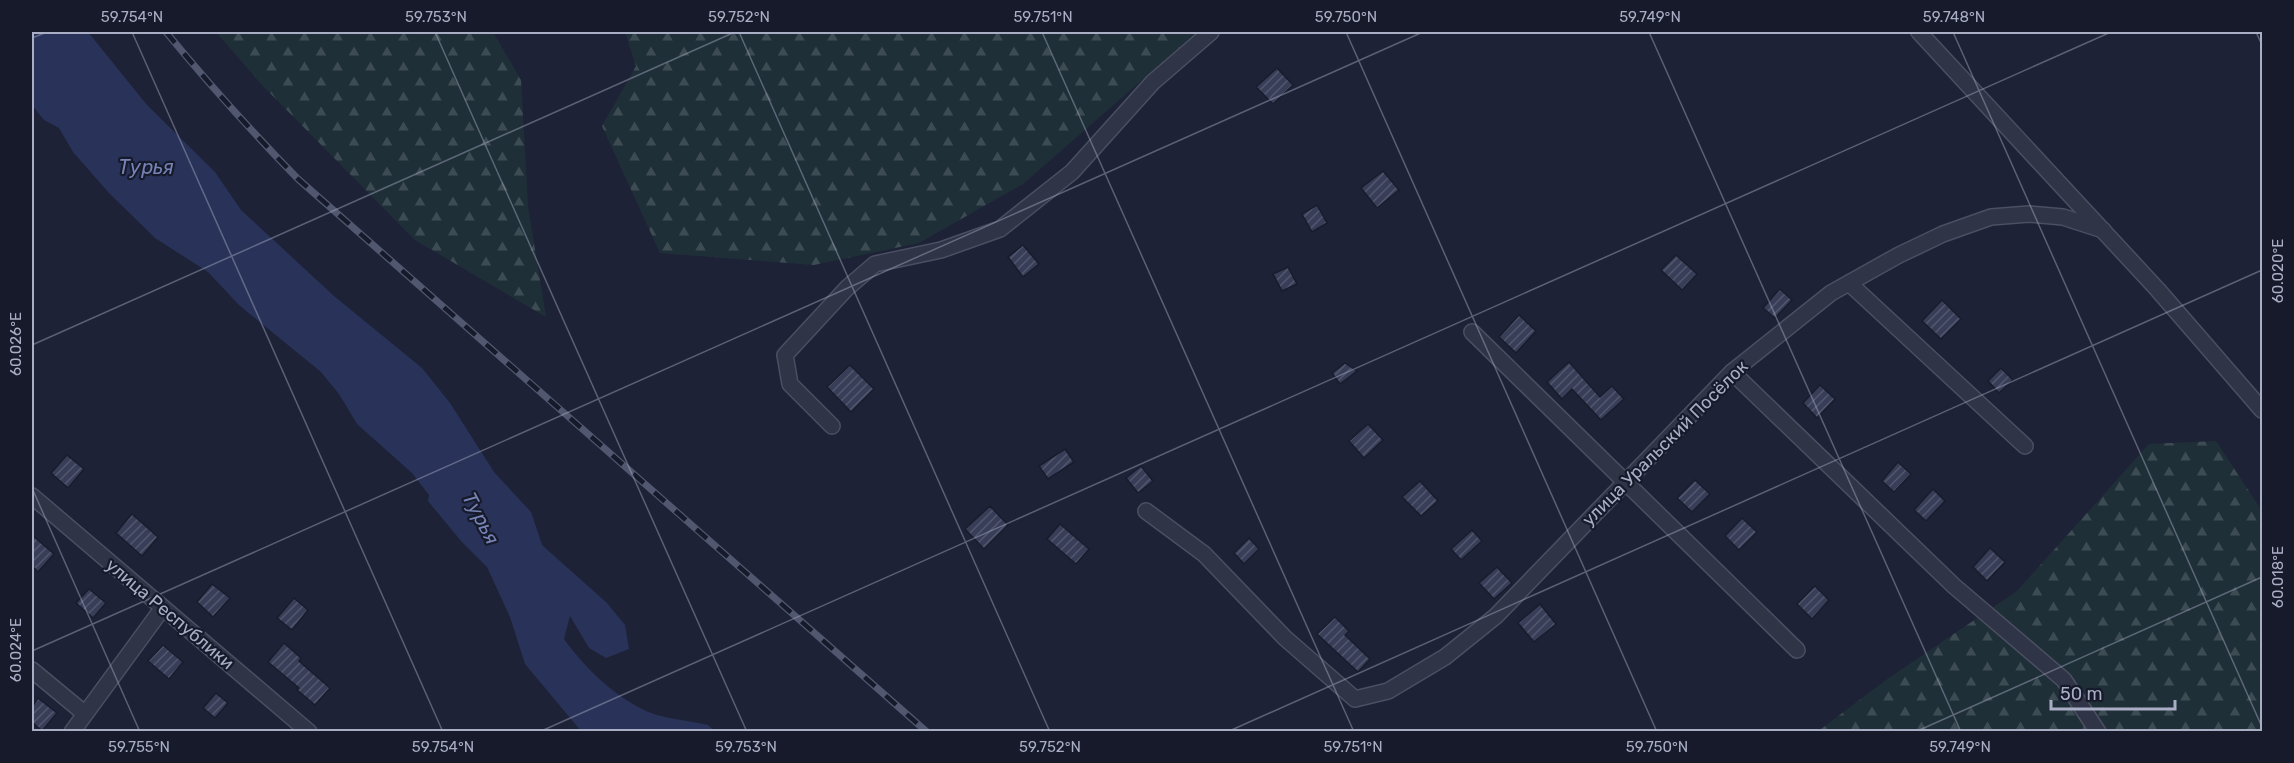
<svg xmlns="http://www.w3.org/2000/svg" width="2294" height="763" viewBox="0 0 2294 763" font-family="Rubik,sans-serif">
	<defs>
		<pattern id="forest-firs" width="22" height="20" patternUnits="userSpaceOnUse" patternTransform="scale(1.5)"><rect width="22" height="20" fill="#1f2f38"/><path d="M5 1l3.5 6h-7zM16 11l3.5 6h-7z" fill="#3d4b53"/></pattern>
		<pattern id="building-hatch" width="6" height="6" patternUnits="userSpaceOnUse" patternTransform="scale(1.5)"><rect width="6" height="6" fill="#383e58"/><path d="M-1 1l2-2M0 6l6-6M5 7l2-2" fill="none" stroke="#52576e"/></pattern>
	</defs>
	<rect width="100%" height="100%" fill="#1d2236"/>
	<!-- forest -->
	<g fill="url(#forest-firs)">
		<path d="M216,32H493L521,80L528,206L546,317L415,240L263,86Z"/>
		<path d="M625,32H1197L1023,184L919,243L814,265L660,253L602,126L636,66Z"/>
		<path d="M2216,441L2262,511V731L1817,732L1886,680L2017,591L2149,444Z"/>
	</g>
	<!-- water -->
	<path fill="#293359" d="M32,32H88L147,105L215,172L241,210L334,296L422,368L450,403L494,472L531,512L542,545L607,603L625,625L629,649L606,658L589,648L570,616L564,639C585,668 612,694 644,710C659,718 691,721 708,725L715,731H581L525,664L510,617L487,567L461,541L428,501L429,495L412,473L357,424L339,394L321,372L239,305L208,272L155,238L109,193L73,152L59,128L44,120L32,105Z"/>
	<!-- building -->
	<g fill="url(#building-hatch)" stroke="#181c2d" stroke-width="1.5">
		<path d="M1277,68L1293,85L1273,104L1256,87Z"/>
		<path d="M1383,171L1399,190L1377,208L1361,188Z"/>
		<path d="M1317,205L1327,223L1312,232L1302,214Z"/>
		<path d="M1023,245L1039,264L1023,277L1008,257Z"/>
		<path d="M1676,255L1697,274L1682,290L1661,270Z"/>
		<path d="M1288,267L1297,284L1282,291L1273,274Z"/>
		<path d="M1780,289L1792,300L1775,318L1763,308Z"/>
		<path d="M1942,300L1961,319L1941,339L1922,321Z"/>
		<path d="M1519,315L1536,331L1516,353L1499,337Z"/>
		<path d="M1569,362L1600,397L1612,386L1624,399L1601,420L1572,389L1562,399L1547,382Z"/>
		<path d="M1345,363L1357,371L1340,384L1332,373Z"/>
		<path d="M850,365L874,389L851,412L827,387Z"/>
		<path d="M2001,368L2013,380L1999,393L1988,381Z"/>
		<path d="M1820,385L1835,399L1817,418L1803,403Z"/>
		<path d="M1368,424L1383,440L1364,458L1349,441Z"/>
		<path d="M1065,449L1074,462L1048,479L1039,466Z"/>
		<path d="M67,455L84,469L68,488L51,473Z"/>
		<path d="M1898,462L1911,474L1894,492L1882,481Z"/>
		<path d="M1141,466L1153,481L1138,493L1126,478Z"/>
		<path d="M1695,480L1710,494L1692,512L1677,498Z"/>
		<path d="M1420,481L1438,501L1421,516L1402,497Z"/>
		<path d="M1933,489L1945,501L1926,521L1914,510Z"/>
		<path d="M990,506L1008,525L984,549L965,529Z"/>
		<path d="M132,514L158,537L142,556L116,533Z"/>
		<path d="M1742,518L1757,532L1739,550L1725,536Z"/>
		<path d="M1060,524L1089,549L1076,564L1047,539Z"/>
		<path d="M1472,530L1482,541L1461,560L1451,549Z"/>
		<path d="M32,535L54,554L38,572L32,566Z"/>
		<path d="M1249,538L1259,549L1244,564L1234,553Z"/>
		<path d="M1990,548L2005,562L1987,581L1973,567Z"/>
		<path d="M1497,567L1512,583L1494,599L1479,583Z"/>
		<path d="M212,584L230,598L213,617L197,602Z"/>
		<path d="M1815,586L1829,600L1812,619L1797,604Z"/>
		<path d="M89,589L106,603L93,618L76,603Z"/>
		<path d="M294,598L308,610L292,630L277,618Z"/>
		<path d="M1540,604L1556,624L1534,642L1518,623Z"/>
		<path d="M1335,617L1349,631L1345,635L1370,659L1358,672L1317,634Z"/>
		<path d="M284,643L301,658L299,661L330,688L315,705L297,690L299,688L268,662Z"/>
		<path d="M163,645L183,662L169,679L148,661Z"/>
		<path d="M216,693L228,703L215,718L203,708Z"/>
		<path d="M38,698L57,713L42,731L32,722V707Z"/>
	</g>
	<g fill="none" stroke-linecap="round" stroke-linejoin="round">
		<!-- minor casing -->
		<g stroke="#4b4f62" stroke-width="18">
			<g id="minor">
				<path d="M1919,32L2158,290L2262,410"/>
				<path d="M1849,283L2025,446"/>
				<path d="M1472,332L1797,650"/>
				<path d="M1732,372L1954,586L2064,680L2098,732"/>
				<path d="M832,426L790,384L785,355L847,288L875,264L941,250L1000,229L1072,172L1153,82L1211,32"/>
				<path d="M32,496L309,732"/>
				<path d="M1146,511L1204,554L1285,638L1355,699L1388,691L1445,657L1496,616L1732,372L1831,293L1899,255L1943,234L1991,217L2029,214L2063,217L2103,230"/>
				<path d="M32,670L84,713"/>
				<path d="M72,732L162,609"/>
			</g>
		</g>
		<!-- minor -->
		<use href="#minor" stroke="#303447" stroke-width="15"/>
		<!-- rail casing -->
		<g stroke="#51576f" stroke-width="7">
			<path id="rail" d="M166,32C208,83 252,132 298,179L927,732"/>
		</g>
		<!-- rail -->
		<use href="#rail" stroke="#161a2b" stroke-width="4.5" stroke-dasharray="14" stroke-linecap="butt"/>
	</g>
	<!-- ticks -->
	<path fill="none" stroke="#a9aec5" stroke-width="1.5" stroke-opacity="0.45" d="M132,32L443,732M435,32L747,732M739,32L1050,732M1042,32L1354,732M1346,32L1657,732M1649,32L1961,732M1953,32L2262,727M2256,32L2262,45M32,38L47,32M32,345L735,32M32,488L140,732M32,651L1423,32M539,732L2111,32M1227,732L2262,270M1915,732L2262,577"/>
	<g text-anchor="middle" stroke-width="4.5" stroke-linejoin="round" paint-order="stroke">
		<!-- street labels -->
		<g font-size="18" fill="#a9aec5" stroke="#161a2b">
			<text transform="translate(1665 443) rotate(-45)" y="6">улица Уральский Посёлок</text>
			<text transform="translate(170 614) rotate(40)" y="6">улица Республики</text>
		</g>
		<!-- water labels -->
		<g font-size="20" font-style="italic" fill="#7683b5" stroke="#161a2b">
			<text x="146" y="174">Турья</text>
			<text transform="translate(481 518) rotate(62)" y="7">Турья</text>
		</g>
	</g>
	<!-- border -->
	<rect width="2294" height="763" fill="none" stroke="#161a2b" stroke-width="66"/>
	<!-- scale -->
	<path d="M2051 700v9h124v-9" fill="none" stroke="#a9aec5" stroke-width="3"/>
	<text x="2060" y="700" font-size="18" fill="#a9aec5" stroke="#161a2b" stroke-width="4.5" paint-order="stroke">50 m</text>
	<rect x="33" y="33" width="2228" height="697" fill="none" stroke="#a9aec5" stroke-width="2"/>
	<g font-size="15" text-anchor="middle" fill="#a9aec5">
		<text x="132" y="22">59.754°N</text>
		<text x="436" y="22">59.753°N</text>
		<text x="739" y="22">59.752°N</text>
		<text x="1043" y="22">59.751°N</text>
		<text x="1346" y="22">59.750°N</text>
		<text x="1650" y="22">59.749°N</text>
		<text x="1954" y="22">59.748°N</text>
		<text transform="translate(2278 271) rotate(-90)" y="5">60.020°E</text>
		<text transform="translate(16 344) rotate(-90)" y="5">60.026°E</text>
		<text transform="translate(2278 577) rotate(-90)" y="5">60.018°E</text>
		<text transform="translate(16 650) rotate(-90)" y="5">60.024°E</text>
		<text x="139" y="752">59.755°N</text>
		<text x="443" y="752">59.754°N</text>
		<text x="746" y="752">59.753°N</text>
		<text x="1050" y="752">59.752°N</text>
		<text x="1353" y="752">59.751°N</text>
		<text x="1657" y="752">59.750°N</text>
		<text x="1960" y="752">59.749°N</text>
	</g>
</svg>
